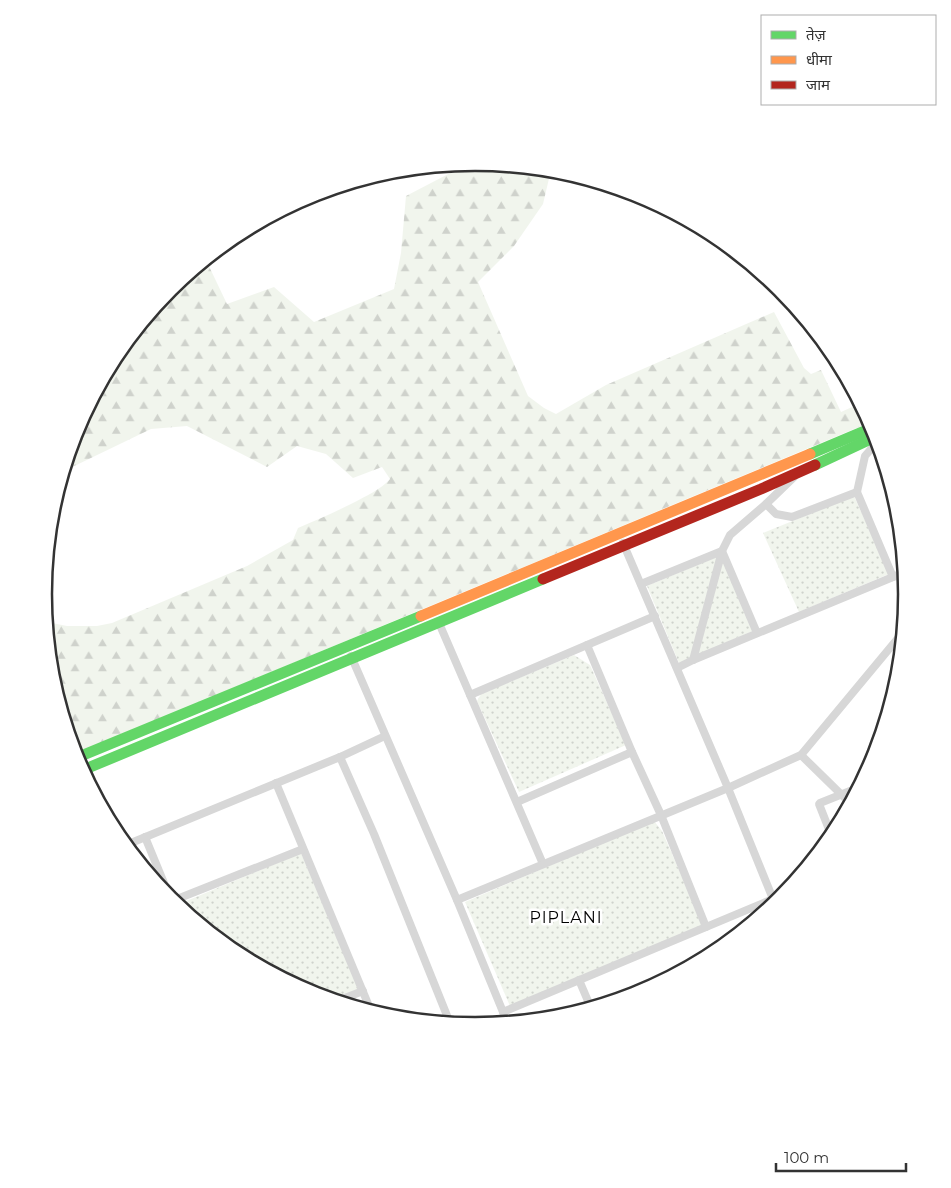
<svg xmlns="http://www.w3.org/2000/svg" width="951" height="1188" viewBox="0 0 951 1188" font-family="Montserrat,'Noto Sans Devanagari',sans-serif">
	<defs>
		<pattern id="grass-dots" width="8" height="8" patternUnits="userSpaceOnUse" patternTransform="scale(1.25)"><rect width="8" height="8" fill="#f1f5ed"/><path d="M2 2h.1M6 6h.1" fill="none" stroke="#cfd2cc" stroke-width="1.8" stroke-linecap="round"/></pattern>
		<pattern id="forest-firs" width="22" height="20" patternUnits="userSpaceOnUse" patternTransform="scale(1.25)"><rect width="22" height="20" fill="#f1f5ed"/><path d="M5 1l3.5 6h-7zM16 11l3.5 6h-7z" fill="#cfd2cc"/></pattern>
	</defs>
	<rect width="100%" height="100%" fill="#fff"/>
	<!-- grass -->
	<g fill="url(#grass-dots)">
		<path d="M854,496L889,574L799,612L763,533Z"/>
		<path d="M721,555L755,630L679,663L647,586Z"/>
		<path d="M574,655L590,665L626,745L519,792L477,701L481,694Z"/>
		<path d="M654,821L662,831L703,925L510,1006L465,902Z"/>
		<path d="M301,853L359,990L333,1000L310,993L235,953L177,905Z"/>
	</g>
	<!-- forest -->
	<path fill="url(#forest-firs)" d="M476,162L551,170L543,204L514,246L478,282L528,396L544,408L556,414L606,385L774,312L804,368L811,374L821,370L841,412L861,403L871,422L75,754L52,678L47,622L67,626H97L112,623L247,566L293,540L298,528C317,520 335,512 353,503C366,496 380,490 390,479L382,467L353,478L326,454L297,446L267,467L187,426L151,429L64,471L77,429L117,354L170,289L206,260L227,304L274,287L314,322L394,289L401,253L406,196L454,171L455,164Z"/>
	<g fill="none" stroke-linecap="round" stroke-linejoin="round">
		<!-- street -->
		<g stroke="#d7d7d7" stroke-width="8">
			<path d="M857,492L865,456L878,441"/>
			<path d="M766,504L776,514L792,517L857,492L893,577"/>
			<path d="M623,543L728,788L775,904"/>
			<path d="M899,575L907,599"/>
			<path d="M641,584L722,551L757,633"/>
			<path d="M439,623L543,864"/>
			<path d="M587,645L632,752L661,815L706,927"/>
			<path d="M351,656L457,900L503,1012L506,1023"/>
			<path d="M693,660L722,551L730,535L766,504L794,477"/>
			<path d="M677,668L693,660L905,572"/>
			<path d="M470,695L655,616"/>
			<path d="M801,755L851,804"/>
			<path d="M340,757L374,834L450,1023"/>
			<path d="M276,783L371,1011"/>
			<path d="M517,802L632,752"/>
			<path d="M145,837L171,900"/>
			<path d="M832,837L819,804L820,803L860,787"/>
			<path d="M126,845L340,757L385,736"/>
			<path d="M457,900L728,788L801,755L904,631"/>
			<path d="M172,901L303,849"/>
			<path d="M579,980L591,1008"/>
			<path d="M337,1001L363,991"/>
			<path d="M503,1012L773,899"/>
		</g>
		<!-- fast -->
		<g stroke="#63d668" stroke-width="11">
			<path d="M810,454L874,427"/>
			<path d="M815,465L877,436"/>
			<path d="M76,758L421,616"/>
			<path d="M83,770L543,579"/>
		</g>
		<!-- slow -->
		<path stroke="#ff974d" stroke-width="11" d="M421,616L810,454"/>
		<!-- jam -->
		<path stroke="#b3261e" stroke-width="11" d="M543,579L761,489L815,465"/>
	</g>
	<g text-anchor="middle" stroke-width="5" stroke-linejoin="round" paint-order="stroke">
		<!-- neighbourhood labels -->
		<g font-size="16" letter-spacing="1" fill="#000" stroke="#fff">
			<text x="566" y="923">PIPLANI</text>
		</g>
	</g>
	<!-- crop -->
	<path d="M0 0H951V1188H0ZM52 594a423 423 0 1 1 846 0a423 423 0 1 1-846 0Z" fill="#fff" fill-rule="evenodd"/>
	<path fill="none" stroke="#333" stroke-width="2.5" d="M52 594a423 423 0 1 1 846 0a423 423 0 1 1-846 0Z"/>
	<!-- legend -->
	<rect x="761" y="15" width="175" height="90" fill="#ffffff" stroke="#adadad"/>
	<rect x="771" y="31" width="25" height="8" fill="#63d668" stroke="#adadad"/>
	<text x="806" y="40" font-size="15" fill="#333333">तेज़</text>
	<rect x="771" y="56" width="25" height="8" fill="#ff974d" stroke="#adadad"/>
	<text x="806" y="65" font-size="15" fill="#333333">धीमा</text>
	<rect x="771" y="81" width="25" height="8" fill="#b3261e" stroke="#adadad"/>
	<text x="806" y="90" font-size="15" fill="#333333">जाम</text>
	<!-- scale -->
	<path d="M776 1163v8h130v-8" fill="none" stroke="#333333" stroke-width="2.5"/>
	<text x="784" y="1163" font-size="15" fill="#333333" stroke="#ffffff" stroke-width="4" paint-order="stroke">100 m</text>
</svg>
